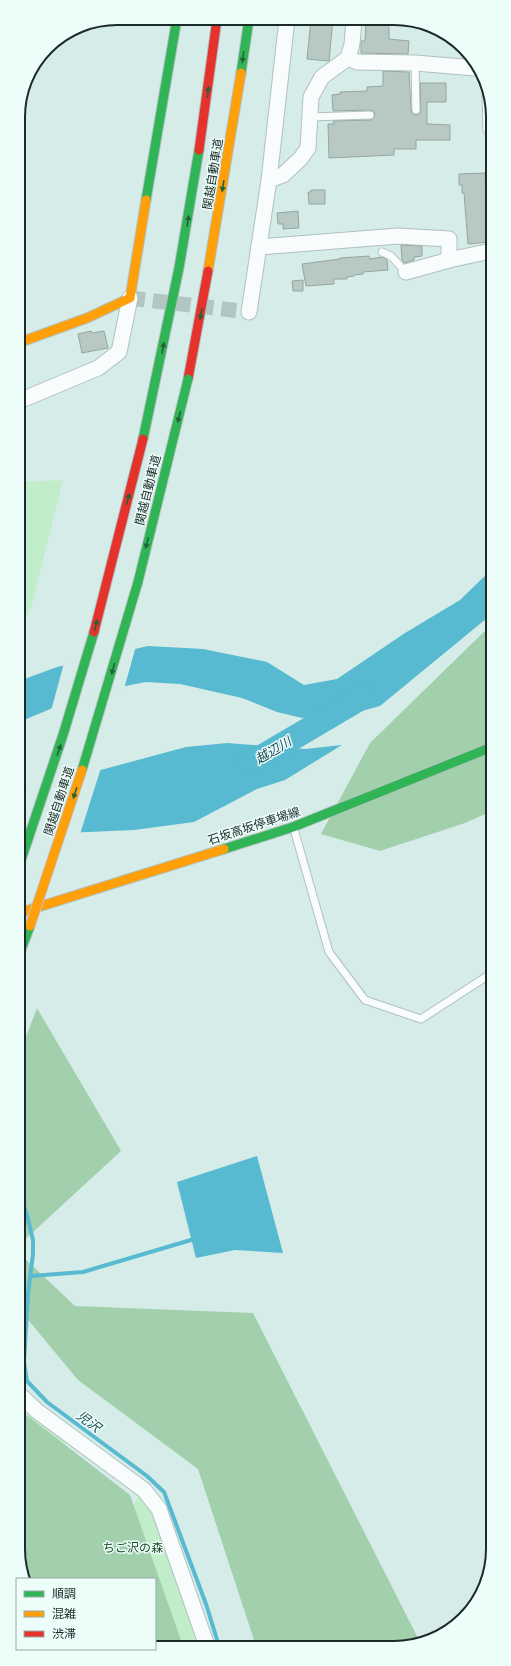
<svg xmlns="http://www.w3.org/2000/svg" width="511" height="1666" viewBox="0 0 511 1666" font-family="'Sofia Sans Condensed','Noto Sans JP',sans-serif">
	<rect width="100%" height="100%" fill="#d6ece8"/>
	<!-- green -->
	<g fill="#c1edca">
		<path d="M63,480L32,605L28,615L19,619V482Z"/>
		<path d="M20,1404L65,1440L60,1474L131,1510L140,1494C171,1538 181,1595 199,1646H155V1579H26L20,1568Z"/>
	</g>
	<!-- forest -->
	<g fill="#a2d0ac">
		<path d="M492,624V811L465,823L380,851L321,834L370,743Z"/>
		<path d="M37,1008L121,1151L19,1245V1055Z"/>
		<path d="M20,1254L75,1306L253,1313L420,1642H423L413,1646H256L198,1469L78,1380L20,1310Z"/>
		<path d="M20,1410L130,1495L183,1646H155V1579H26L20,1568Z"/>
	</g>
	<!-- water -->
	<g fill="#58bad0">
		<path d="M492,569V614L380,706L358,712L302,718L277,712L242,698L180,684L146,682L89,693L19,722V681L57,667L148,646L203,649L267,662L304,685L337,679L405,633L460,600Z"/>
		<path d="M227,743L305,749L342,745L285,780L257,789L194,822L134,830L19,835V792L186,747Z"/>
		<path d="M257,1156L283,1253L235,1250L196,1258L177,1182Z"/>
	</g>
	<!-- pier -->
	<g fill="#d6ece8">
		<path d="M136,646L124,689L89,695L51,711L64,663Z"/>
		<path d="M101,768L80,834L19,837V813L27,788Z"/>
	</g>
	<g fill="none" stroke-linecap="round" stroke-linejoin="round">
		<!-- stream -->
		<g stroke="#58bad0" stroke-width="4">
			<path d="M19,1190L28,1219L33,1240V1254L28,1294L24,1362L27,1381L47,1402L147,1476L164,1492L206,1604L219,1646"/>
			<path d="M31,1276L83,1272L191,1240"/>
		</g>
		<!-- river -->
		<path stroke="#58bad0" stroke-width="24" d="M251,763L363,697"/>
	</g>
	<!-- building -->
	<g fill="#b8c8c3" stroke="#95a6a0">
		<path d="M311,19H333L329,61L307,59Z"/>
		<path d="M366,20H389V39L409,41L408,54L361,53V41H365Z"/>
		<path d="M383,71L409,72L411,110L412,113L416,115L419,114L421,110L420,83H446V102H427V124L450,125V140H416V149H394V155L329,158L328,124H334L333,121L371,120L375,115L374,112L370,110L333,111L332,95L340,94V92L367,91V87L383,86Z"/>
		<path d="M485,173L488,242L468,244L464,193H462V185H459V174Z"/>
		<path d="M311,190H325V204H309L308,192H311Z"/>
		<path d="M298,211L299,228L283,229V224H278L277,213Z"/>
		<path d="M401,245L422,246V256L414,257V260L404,263L402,260Z"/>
		<path d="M369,256L370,259L382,257L387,260L388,270L363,272V274L354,275V276L347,277V279H334V284L306,286L302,264L340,259V258Z"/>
		<path d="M303,280V291H293L292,281Z"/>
		<path d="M91,331L92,333L104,331L108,348L82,353L78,334Z"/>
	</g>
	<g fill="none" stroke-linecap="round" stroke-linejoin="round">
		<!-- street-tunnel -->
		<path stroke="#b1c5c2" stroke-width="15" stroke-dasharray="15 8" stroke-linecap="butt" d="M130,298L249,312"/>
		<!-- lane casing -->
		<g stroke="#b0c1be" stroke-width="9">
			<g id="lane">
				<path d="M415,63L416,110"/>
				<path d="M310,117L370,115"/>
				<path d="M382,252L391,256L406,272"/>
				<path d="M294,829L329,952L365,1000L421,1019L492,973"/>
			</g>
		</g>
		<!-- street casing -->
		<g stroke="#b0c1be" stroke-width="17">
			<g id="street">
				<path d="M348,58L357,62L415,63L475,68"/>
				<path d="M490,95L491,129"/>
				<path d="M269,180L287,19"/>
				<path d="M259,247L398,236L449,239V260L491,251"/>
				<path d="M406,272L449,260"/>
				<path d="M249,312L269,180L283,175L301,158L308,148L311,97L322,77L348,58L352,44L354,20"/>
				<path d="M19,401L98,368L119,352L130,298"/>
				<path d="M20,1395L37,1411L144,1490L159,1509L207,1646"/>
			</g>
		</g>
		<!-- fast casing -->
		<g stroke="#b0c1be" stroke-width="11">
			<g id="fast">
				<path d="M241,73L249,19"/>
				<path d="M146,200L177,18"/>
				<path d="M143,439L179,268L199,150"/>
				<path d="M224,849L293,827L492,747"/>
				<path d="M19,866L63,735L94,632"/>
				<path d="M19,955L30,926"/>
			</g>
		</g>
		<!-- slow casing -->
		<g stroke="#b0c1be" stroke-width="11">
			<g id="slow">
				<path d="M208,271L241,73"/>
				<path d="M18,343L87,318L130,298L146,200"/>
				<path d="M19,913L224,849"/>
			</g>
		</g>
		<!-- jam casing -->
		<g stroke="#b0c1be" stroke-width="11">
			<g id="jam">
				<path d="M199,150L217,19"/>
				<path d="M188,379L208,271"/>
				<path d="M94,632L143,439"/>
			</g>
		</g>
		<!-- lane -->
		<use href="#lane" stroke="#f9fcfc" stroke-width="7"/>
		<!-- street -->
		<use href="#street" stroke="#f9fcfc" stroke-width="15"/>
		<!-- fast -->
		<use href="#fast" stroke="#30b455" stroke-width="9"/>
		<!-- slow -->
		<use href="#slow" stroke="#ff9f0a" stroke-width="9"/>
		<!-- jam -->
		<use href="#jam" stroke="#e5322d" stroke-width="9"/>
		<!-- fast-bridge casing -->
		<g stroke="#bfc9c8" stroke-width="11" stroke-linecap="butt">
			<path id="fast-bridge" d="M82,770L138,582L188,379"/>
		</g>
		<!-- slow-bridge casing -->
		<g stroke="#bfc9c8" stroke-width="11" stroke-linecap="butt">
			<path id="slow-bridge" d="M30,926L82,770"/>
		</g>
		<!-- fast-bridge -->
		<use href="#fast-bridge" stroke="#30b455" stroke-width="9"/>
		<!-- slow-bridge -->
		<use href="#slow-bridge" stroke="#ff9f0a" stroke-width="9"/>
	</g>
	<!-- one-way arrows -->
	<defs><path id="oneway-solid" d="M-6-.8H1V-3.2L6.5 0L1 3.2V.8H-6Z"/></defs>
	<g fill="#23623a">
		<use href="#oneway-solid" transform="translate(243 57) rotate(98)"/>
		<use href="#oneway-solid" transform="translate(208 92) rotate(-84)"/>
		<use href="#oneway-solid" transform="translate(223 186) rotate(99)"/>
		<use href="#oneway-solid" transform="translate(188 221) rotate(-81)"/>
		<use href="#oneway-solid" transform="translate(201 314) rotate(101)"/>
		<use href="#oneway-solid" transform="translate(163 348) rotate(-79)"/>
		<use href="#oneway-solid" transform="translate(179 417) rotate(104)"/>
		<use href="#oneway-solid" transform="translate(128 499) rotate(-76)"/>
		<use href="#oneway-solid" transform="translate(147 543) rotate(104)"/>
		<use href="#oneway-solid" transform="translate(96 625) rotate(-75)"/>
		<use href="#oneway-solid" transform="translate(113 669) rotate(106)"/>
		<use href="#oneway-solid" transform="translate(59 750) rotate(-71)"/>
		<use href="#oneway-solid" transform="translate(75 793) rotate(108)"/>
	</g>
	<g text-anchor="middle" stroke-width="3" stroke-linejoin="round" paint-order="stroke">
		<!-- street labels -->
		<g font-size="12" fill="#1b2b28" stroke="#edfdfa">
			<text transform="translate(213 174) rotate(-81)" y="4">関越自動車道</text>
			<text transform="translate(148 490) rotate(-76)" y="4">関越自動車道</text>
			<text transform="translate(59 801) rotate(-72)" y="4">関越自動車道</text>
			<text transform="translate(254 826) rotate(-18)" y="4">石坂高坂停車場線</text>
		</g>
		<!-- park labels -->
		<g font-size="12" fill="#1a491f" stroke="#edfdfa">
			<text x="133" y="1552">ちご沢の森</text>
		</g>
		<!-- water labels -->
		<g font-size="13" font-style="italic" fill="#1a4d5b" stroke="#edfdfa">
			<text transform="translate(273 750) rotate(-31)" y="5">越辺川</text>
			<text transform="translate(89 1421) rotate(37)" y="5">児沢</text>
		</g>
	</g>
	<!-- crop -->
	<path d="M0 0H511V1666H0ZM117 25H394A92 92 0 0 1 486 117V1549A92 92 0 0 1 394 1641H117A92 92 0 0 1 25 1549V117A92 92 0 0 1 117 25Z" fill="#edfdfa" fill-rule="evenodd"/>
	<path fill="none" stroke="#1b2b28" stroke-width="2" d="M117 25H394A92 92 0 0 1 486 117V1549A92 92 0 0 1 394 1641H117A92 92 0 0 1 25 1549V117A92 92 0 0 1 117 25Z"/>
	<!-- legend -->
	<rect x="16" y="1578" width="140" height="72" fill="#edfdfa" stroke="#99a9a6"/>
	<rect x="24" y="1591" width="20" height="6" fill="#30b455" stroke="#99a9a6"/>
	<text x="52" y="1598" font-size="12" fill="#1b2b28">順調</text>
	<rect x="24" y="1611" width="20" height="6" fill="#ff9f0a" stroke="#99a9a6"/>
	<text x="52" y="1618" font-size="12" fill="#1b2b28">混雑</text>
	<rect x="24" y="1631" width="20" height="6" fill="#e5322d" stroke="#99a9a6"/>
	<text x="52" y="1638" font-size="12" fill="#1b2b28">渋滞</text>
</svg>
